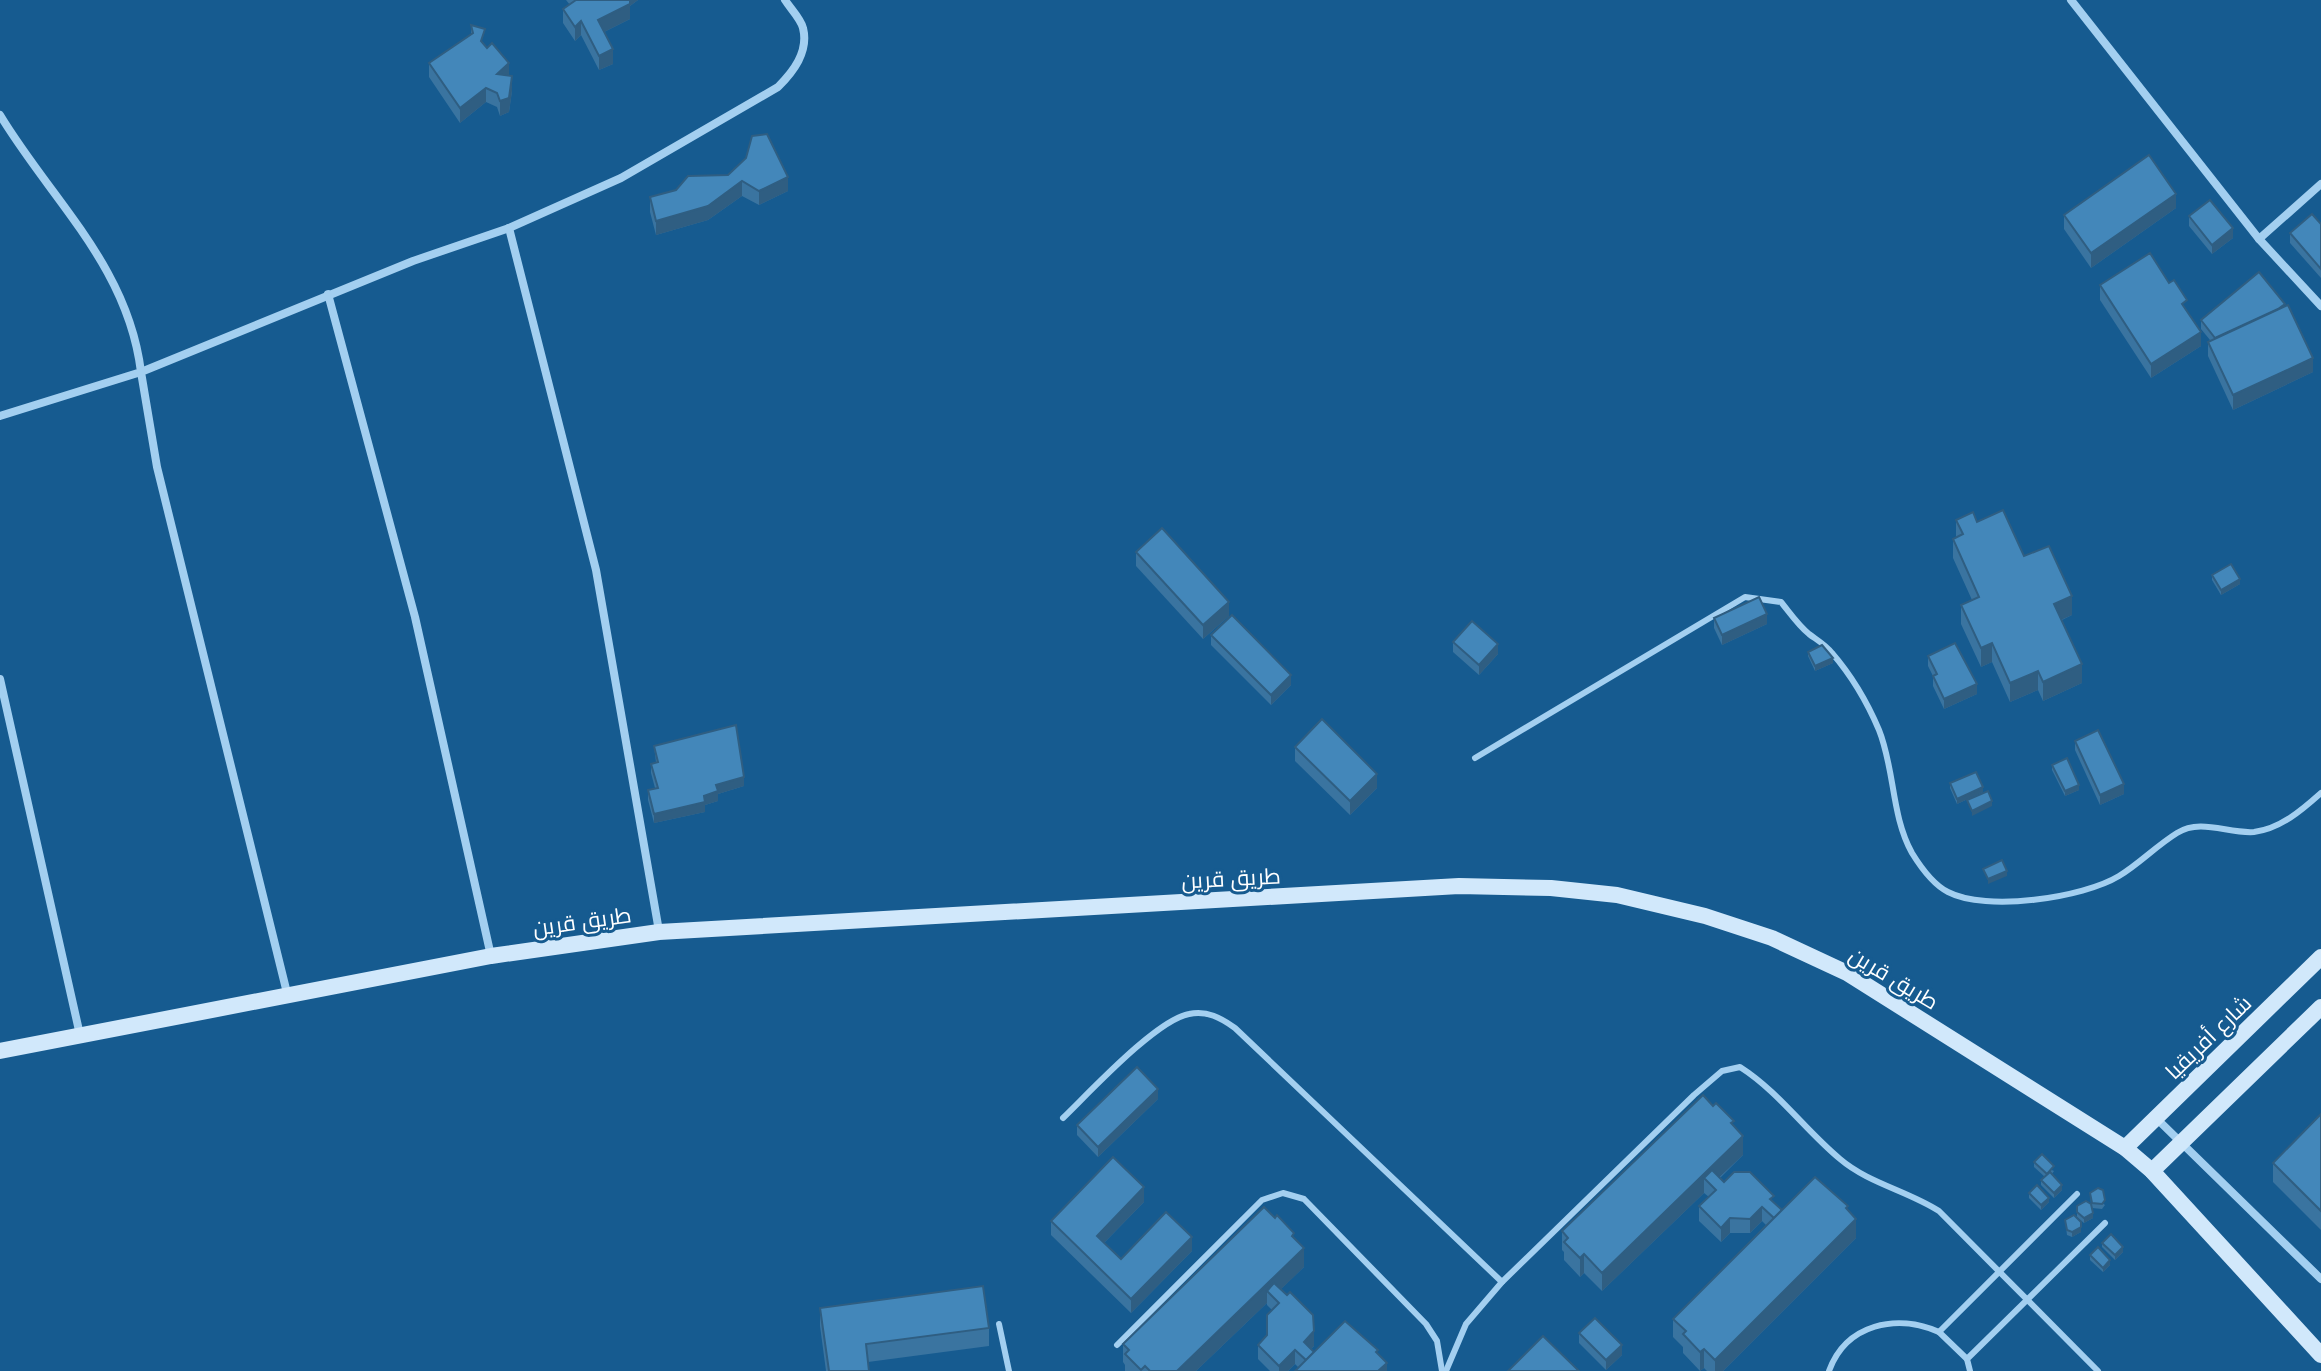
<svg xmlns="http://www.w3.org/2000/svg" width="2321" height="1371" viewBox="0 0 2321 1371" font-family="Arial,Cairo,sans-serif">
	<rect width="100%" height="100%" fill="#165b90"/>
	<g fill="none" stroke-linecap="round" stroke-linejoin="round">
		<!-- lane -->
		<g stroke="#a3cff0" stroke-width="6">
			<path d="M1475,758L1745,597L1781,602C1790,613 1798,625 1809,634C1817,640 1826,645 1832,653C1851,675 1868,704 1879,730C1895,770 1891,815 1912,853C1920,866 1934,885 1948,892C1986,912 2083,898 2119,876C2139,864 2156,846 2177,833C2201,818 2228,834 2254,832C2280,829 2302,810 2321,793"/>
			<path d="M1063,1118C1089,1093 1156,1020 1189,1014C1207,1010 1221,1018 1235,1028L1502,1282"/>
			<path d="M999,1324L1009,1371"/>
			<path d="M1939,1332L1967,1359"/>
			<path d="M1117,1345L1262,1200L1283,1193L1304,1199L1426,1324L1437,1341L1442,1371"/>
			<path d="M1446,1371L1466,1324L1502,1282L1694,1095L1722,1071L1740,1067C1779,1092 1805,1130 1840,1159C1868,1183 1908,1191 1939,1211L2098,1371"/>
			<path d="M1829,1371C1846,1324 1897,1313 1939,1332L2077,1194"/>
			<path d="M1970,1371L1967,1359L2105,1223"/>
		</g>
		<!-- street -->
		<g stroke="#a3cff0" stroke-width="8">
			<path d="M2071,0L2259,239L2321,306"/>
			<path d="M0,115C52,201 128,266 141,372L0,416"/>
			<path d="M509,228L596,570L659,931"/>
			<path d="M2259,239L2321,184"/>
			<path d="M328,294L415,617L491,956"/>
			<path d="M0,679L80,1035"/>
			<path d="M288,997L157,467L141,372L413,261L509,228L621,178L778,87C793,72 809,52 803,28C801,19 790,8 785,0"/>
			<path d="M2156,1118L2321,1279"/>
		</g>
		<!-- secondary -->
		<g stroke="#d1e8fb" stroke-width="16">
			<path d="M0,1051L491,956L659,932L1459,886L1551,888L1617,895L1705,916L1772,938L1847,973L2125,1148L2152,1171L2321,1355"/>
			<path d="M2125,1148L2321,957"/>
			<path d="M2152,1171L2321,1007"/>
		</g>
	</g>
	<!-- wall -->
	<g fill="#3a74a0">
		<path d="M566,0H638L630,6V19L604,32L613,64L599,70L581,35L575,41L563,23V9L570,5Z"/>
		<path d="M471,25L484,45L509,76L512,91L509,112L500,116L497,107L486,102L460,123L429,77V63L471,34Z"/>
		<path d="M728,175L788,191L759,205L742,196L708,220L656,235L650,212V197Z"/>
		<path d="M2176,208L2091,268L2064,229V215Z"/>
		<path d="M2189,216L2233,238L2212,254L2189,226Z"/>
		<path d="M2321,224V278L2290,243V233Z"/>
		<path d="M2100,285L2187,311L2201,346L2151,378L2100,300Z"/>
		<path d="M2285,306L2313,372L2233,410L2208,356V342L2210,340L2201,329V320Z"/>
		<path d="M1956,520L1977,522L2024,556L2072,615L2062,620L2082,683L2043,701L2038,690L2010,702L1992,662L1981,667L1961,624V605L1972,600L1953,558V539L1956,538Z"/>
		<path d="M1136,552L1229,616L1203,639L1136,566Z"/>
		<path d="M2212,575L2240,584L2221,595L2212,580Z"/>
		<path d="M1714,618L1767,624L1722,645L1714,628Z"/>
		<path d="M1211,635L1291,685L1271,705L1211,645Z"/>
		<path d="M1453,642L1498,654L1479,675L1453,652Z"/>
		<path d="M1808,652L1833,663L1815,671L1808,656Z"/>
		<path d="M1928,656L1977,694L1944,709L1933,686V676L1928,666Z"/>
		<path d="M2075,741L2124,794L2100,805L2075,750Z"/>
		<path d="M654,746L744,786L718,794V801L705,805V812L654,823L648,800V790L655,788L651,773V764L656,762Z"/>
		<path d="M1295,747L1377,788L1350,815L1295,761Z"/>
		<path d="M2052,765L2079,790L2065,796L2052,770Z"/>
		<path d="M1950,783L1983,792L1957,804L1950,788Z"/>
		<path d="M1158,1099L1098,1157L1077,1135V1125Z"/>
		<path d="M2321,1114V1230L2273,1182V1163Z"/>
		<path d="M1734,1126L1743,1155L1720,1178L1724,1182L1774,1202L1782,1210L1848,1211L1856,1238L1723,1371H1707L1704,1368L1700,1371L1683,1353V1347L1673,1337V1319L1766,1225L1762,1221L1750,1233H1730L1721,1242L1699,1221V1206L1709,1197L1704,1193L1602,1291L1584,1273L1580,1277L1564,1260V1252L1562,1250V1231Z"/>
		<path d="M2034,1162L2054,1171L2052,1174L2062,1190L2054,1198L2041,1185V1180L2045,1177L2034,1167Z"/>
		<path d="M2029,1193L2049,1202L2041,1210L2029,1198Z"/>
		<path d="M2090,1193L2105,1205L2102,1209L2092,1208L2093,1218L2084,1223L2077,1217V1206L2091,1204Z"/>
		<path d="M1144,1202L1104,1243L1121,1259L1192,1251L1131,1313L1051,1235V1221Z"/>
		<path d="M2065,1220L2081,1222V1232L2072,1237L2067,1235Z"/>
		<path d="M1294,1238L1304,1267L1281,1289L1314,1346L1311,1349L1314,1352L1378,1354L1387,1371L1299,1368L1295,1364L1288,1371H1270L1258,1359V1345L1267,1336L1272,1310L1267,1305V1303L1196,1371H1125V1365L1123,1362V1344Z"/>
		<path d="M2102,1243L2123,1252L2115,1260L2102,1247Z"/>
		<path d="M2090,1255L2110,1265L2103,1272L2090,1260Z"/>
		<path d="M820,1308L989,1328V1346L868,1362L869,1371H826L820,1326Z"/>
		<path d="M1579,1333L1622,1355L1606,1370L1579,1343Z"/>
	</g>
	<!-- shaded-wall -->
	<g fill="#2f5e82">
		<path d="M629,0H638L630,6V19L598,35V20Z"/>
		<path d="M581,21V35L575,41V27Z"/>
		<path d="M613,49V64L599,70V56Z"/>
		<path d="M509,63V78L497,74Z"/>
		<path d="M512,76V91L509,112L500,116V101Z"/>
		<path d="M486,88V102L460,123V108Z"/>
		<path d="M788,177V191L759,205V191Z"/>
		<path d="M742,181V196L708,220L656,235V221Z"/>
		<path d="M2176,194V208L2091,268V253Z"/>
		<path d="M2233,228V238L2212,254V245Z"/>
		<path d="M2201,332V346L2151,378V364Z"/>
		<path d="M2313,358V372L2233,410V395Z"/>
		<path d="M2240,579V584L2221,595V590Z"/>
		<path d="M2072,596V615L2054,623V604Z"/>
		<path d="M1229,602V616L1203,639V625Z"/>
		<path d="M1767,614V624L1722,645V635Z"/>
		<path d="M1992,643V662L1981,667V648Z"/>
		<path d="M1498,644V654L1479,675V665Z"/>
		<path d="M1833,658V663L1815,671V666Z"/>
		<path d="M2082,664V683L2043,701V682Z"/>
		<path d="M2038,671V690L2010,702V683Z"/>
		<path d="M1291,675V685L1271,705V695Z"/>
		<path d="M1977,684V694L1944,709V699Z"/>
		<path d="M1377,774V788L1350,815V801Z"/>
		<path d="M744,777V786L718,794V801L705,805V812L654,823V814L704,796L716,785Z"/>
		<path d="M2124,784V794L2100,805V795Z"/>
		<path d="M2079,785V790L2065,796V791Z"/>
		<path d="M1983,787V792L1957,804V799Z"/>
		<path d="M1992,801V806L1972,816V811Z"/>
		<path d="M2007,871V876L1988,884V879Z"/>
		<path d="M1158,1089V1099L1098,1157V1147Z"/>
		<path d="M1743,1136V1155L1711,1185L1704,1178V1193L1602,1291V1273Z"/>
		<path d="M2062,1185V1190L2054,1198V1193Z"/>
		<path d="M1144,1187V1202L1097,1250V1236Z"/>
		<path d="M2049,1198V1202L2041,1210V1205Z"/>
		<path d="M1762,1207V1221L1750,1233V1219Z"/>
		<path d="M2093,1213V1218L2084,1223V1218Z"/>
		<path d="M1730,1218V1233L1721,1242V1228Z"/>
		<path d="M1856,1219V1238L1723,1371H1715V1360Z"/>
		<path d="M2081,1227V1232L2072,1237V1232Z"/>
		<path d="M1192,1237V1251L1131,1313V1299Z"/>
		<path d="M2123,1247V1252L2115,1260V1255Z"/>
		<path d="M1304,1248V1267L1273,1297L1267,1291V1303L1196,1371H1177Z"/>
		<path d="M1584,1254V1273L1580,1277V1258Z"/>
		<path d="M2110,1260V1265L2103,1272V1268Z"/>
		<path d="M1314,1331V1346L1304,1356V1342Z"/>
		<path d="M1622,1345V1355L1606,1370V1360Z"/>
		<path d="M1704,1349V1368L1700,1371V1352Z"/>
		<path d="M1295,1350V1364L1288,1371H1279V1366Z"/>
		<path d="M1387,1363V1371H1378Z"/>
	</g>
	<!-- building -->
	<g fill="#4387ba" stroke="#2f5e82" stroke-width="2">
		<path d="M576,0H630V4L598,20L613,49L599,56L581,21L575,27L563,9Z"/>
		<path d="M471,25L485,29L481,41L487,48L492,43L509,63L497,74L512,76L509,98L500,101L497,93L486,88L460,108L429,63L473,33Z"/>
		<path d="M767,134L788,177L759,191L742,181L708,206L656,221L650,197L676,190L688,176L728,175L746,158L752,136Z"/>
		<path d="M2149,155L2176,194L2091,253L2064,215Z"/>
		<path d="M2210,200L2233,228L2212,245L2189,216Z"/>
		<path d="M2312,214L2321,224V269L2290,233Z"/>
		<path d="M2150,253L2169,283L2174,280L2187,300L2182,304L2201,332L2151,364L2100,285Z"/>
		<path d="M2259,272L2285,304L2278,309L2215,338L2201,320Z"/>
		<path d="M2288,305L2313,358L2233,395L2208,342Z"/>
		<path d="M2003,510L2024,556L2049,546L2072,596L2054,604L2082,664L2043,682L2038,671L2010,683L1992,643L1981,648L1961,605L1979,597L1953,539L1963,534L1956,520L1973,512L1977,522Z"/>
		<path d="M1162,528L1229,602L1203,625L1136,552Z"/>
		<path d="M2231,564L2240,579L2221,590L2212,575Z"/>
		<path d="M1759,597L1767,614L1722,635L1714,618Z"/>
		<path d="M1232,615L1291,675L1271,695L1211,635Z"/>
		<path d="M1472,621L1498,644L1479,665L1453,642Z"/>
		<path d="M1955,643L1977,684L1944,699L1933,676L1937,674L1928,656Z"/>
		<path d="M1822,645L1833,658L1815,666L1808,652Z"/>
		<path d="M1322,719L1377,774L1350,801L1295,747Z"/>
		<path d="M736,725L744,777L716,785L718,791L704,796L705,802L654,814L648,790L658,788L651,764L658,762L654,746Z"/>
		<path d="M2098,730L2124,784L2100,795L2075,741Z"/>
		<path d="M2067,758L2079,785L2065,791L2052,765Z"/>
		<path d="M1976,772L1983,787L1957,799L1950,783Z"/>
		<path d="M1988,791L1992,801L1972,811L1967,800Z"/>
		<path d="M2002,860L2007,871L1988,879L1983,869Z"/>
		<path d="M1137,1067L1158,1089L1098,1147L1077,1125Z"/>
		<path d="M1703,1095L1713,1106L1716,1103L1734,1121L1731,1123L1743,1136L1602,1273L1584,1254L1580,1258L1564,1242L1568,1238L1562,1231Z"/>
		<path d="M2321,1114V1211L2273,1163Z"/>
		<path d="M2042,1154L2054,1166L2047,1174L2034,1162Z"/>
		<path d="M1113,1157L1144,1187L1097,1236L1121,1259L1166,1212L1192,1237L1131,1299L1051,1221Z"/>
		<path d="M1712,1170L1724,1182L1734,1172H1750L1774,1196L1770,1199L1782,1210L1774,1218L1762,1207L1750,1219L1730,1218L1721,1228L1699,1206L1716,1190L1704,1178Z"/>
		<path d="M2050,1172L2062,1185L2054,1193L2041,1180Z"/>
		<path d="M1815,1177L1848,1206L1846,1208L1856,1219L1715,1360L1704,1349L1700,1352L1683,1334L1686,1331L1673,1319Z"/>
		<path d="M2037,1185L2049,1198L2041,1205L2029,1193Z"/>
		<path d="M2098,1188L2103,1190L2105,1200L2102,1204L2092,1203L2090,1193Z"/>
		<path d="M2086,1201L2091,1204L2093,1213L2084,1218L2077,1212V1206Z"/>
		<path d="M1264,1207L1275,1218L1277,1215L1294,1233L1292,1236L1304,1248L1177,1371H1150L1145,1366L1141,1370L1125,1354L1129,1350L1123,1344Z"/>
		<path d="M2074,1215L2081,1222V1227L2072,1232L2067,1230L2065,1220Z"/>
		<path d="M2111,1234L2123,1247L2115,1255L2102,1243Z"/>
		<path d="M2098,1247L2110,1260L2103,1268L2090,1255Z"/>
		<path d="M1274,1283L1287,1295L1290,1292L1313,1315L1314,1331L1304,1342L1314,1352L1306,1360L1295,1350L1279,1366L1258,1345L1267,1335V1315L1279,1303L1267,1291Z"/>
		<path d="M983,1286L989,1328L866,1344L869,1371H829L820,1308Z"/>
		<path d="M1595,1318L1622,1345L1606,1360L1579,1333Z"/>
		<path d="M1345,1321L1378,1350L1376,1352L1387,1363L1378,1371H1295Z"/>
		<path d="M1543,1336L1579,1371H1508Z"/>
	</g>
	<g text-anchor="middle" stroke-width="6" stroke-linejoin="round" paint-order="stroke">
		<!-- street labels -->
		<g font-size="22" fill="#fff" stroke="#165b90">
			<text transform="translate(1231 878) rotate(-3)" y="8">طريق قرين</text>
			<text transform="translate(582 921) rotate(-8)" y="8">طريق قرين</text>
			<text transform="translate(1894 978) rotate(31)" y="8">طريق قرين</text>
			<text transform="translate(2208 1037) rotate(-44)" y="8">شارع أفريقيا</text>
		</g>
	</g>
</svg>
